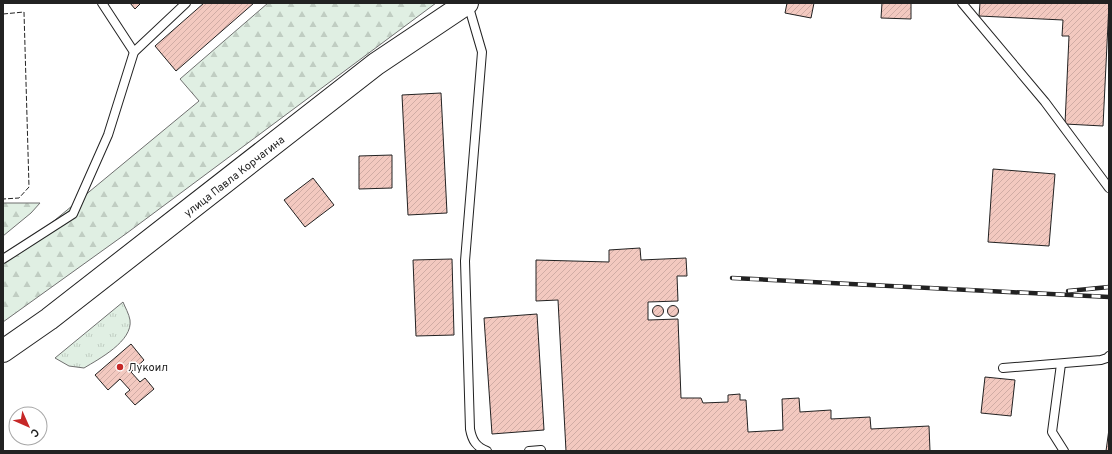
<svg xmlns="http://www.w3.org/2000/svg" width="1112" height="454" viewBox="0 0 1112 454" font-family="Overpass,sans-serif">
	<defs>
		<pattern id="grass-tufts" width="24" height="20" patternUnits="userSpaceOnUse"><rect width="24" height="20" fill="#e0efe3"/><path d="M3 7l-1-3M5 7V3M7 7l1-3M15 17l-1-3M17 17v-4M19 17l1-3" fill="none" stroke="#c0cdc2"/></pattern>
		<pattern id="forest-firs" width="22" height="20" patternUnits="userSpaceOnUse"><rect width="22" height="20" fill="#e0efe3"/><path d="M5 1l3.5 6h-7zM16 11l3.5 6h-7z" fill="#c0cdc2"/></pattern>
		<pattern id="building-hatch" width="6" height="6" patternUnits="userSpaceOnUse"><rect width="6" height="6" fill="#f3c9c0"/><path d="M-1 1l2-2M0 6l6-6M5 7l2-2" fill="none" stroke="#d0aca5"/></pattern>
	</defs>
	<rect width="100%" height="100%" fill="#fff"/>
	<!-- grass -->
	<path fill="url(#grass-tufts)" stroke="#6f6f6f" d="M123,302C125,307 129,314 130,320C133,341 99,359 84,368L69,366L55,358Z"/>
	<!-- forest -->
	<g fill="url(#forest-firs)" stroke="#6f6f6f">
		<path d="M268,3H436L127,233L3,322V263L199,101L180,79Z"/>
		<path d="M3,203H40L31,213L3,236Z"/>
	</g>
	<!-- building -->
	<g fill="url(#building-hatch)" stroke="#222">
		<path d="M130,3H141L135,9Z"/>
		<path d="M204,3H254L176,71L155,46Z"/>
		<path d="M787,3H814L811,18L785,13Z"/>
		<path d="M882,3H911V19L881,18Z"/>
		<path d="M980,3H1109L1103,126L1065,124L1069,36H1062L1063,20L979,16Z"/>
		<path d="M441,93L447,213L408,215L402,95Z"/>
		<path d="M392,155V188L359,189V156Z"/>
		<path d="M993,169L1055,174L1049,246L988,242Z"/>
		<path d="M313,178L334,205L305,227L284,200Z"/>
		<path d="M640,248L641,260L686,258L687,276H677L678,301L648,302V320L678,319L681,398H701L703,403L728,402V395L740,394V400H746L748,432L783,430L782,399L799,398L800,412L831,410V419L870,417L871,429L929,426L930,451H566L558,300L536,301V260L609,262V250Z"/>
		<path d="M452,259L454,335L416,336L413,260Z"/>
		<circle cx="658" cy="311" r="5.5"/>
		<circle cx="673" cy="311" r="5.5"/>
		<path d="M537,314L544,430L492,434L484,318Z"/>
		<path d="M131,344L144,360L131,372L140,382L145,378L154,389L135,405L125,394L130,390L120,379L108,390L95,375Z"/>
		<path d="M985,377L1015,380L1011,416L981,413Z"/>
		<path d="M1109,429V451H1106Z"/>
	</g>
	<g fill="none" stroke-linecap="round" stroke-linejoin="round">
		<!-- service casing -->
		<g stroke="#222" stroke-width="10">
			<g id="service">
				<path d="M102,3L134,52"/>
				<path d="M962,3L1045,102L1109,188"/>
				<path d="M468,4L482,52L465,261L470,429C472,440 476,447 487,451"/>
				<path d="M3,259L73,214L108,135L134,52L186,3"/>
				<path d="M1061,364L1052,432L1064,451"/>
				<path d="M1003,368L1101,360L1107,358L1109,356"/>
				<path d="M529,451L541,450"/>
			</g>
		</g>
		<!-- secondary casing -->
		<g stroke="#222" stroke-width="24">
			<path id="secondary" d="M3,351L49,319L376,64L467,3"/>
		</g>
		<!-- service -->
		<use href="#service" stroke="#fff" stroke-width="8"/>
		<!-- secondary -->
		<use href="#secondary" stroke="#fff" stroke-width="22"/>
		<!-- rail casing -->
		<g stroke="#222" stroke-width="4.5">
			<g id="rail">
				<path d="M732,278L1109,297"/>
				<path d="M1068,291L1109,287"/>
			</g>
		</g>
		<!-- rail -->
		<use href="#rail" stroke="#fff" stroke-width="3" stroke-dasharray="9" stroke-linecap="butt"/>
		<!-- fence -->
		<path stroke="#222" stroke-width="1" stroke-dasharray="5 2" stroke-linecap="butt" d="M3,14L24,12L29,187L19,198L3,199"/>
	</g>
	<!-- markers -->
	<circle fill="#c62828" stroke="#fff" stroke-width="1.5" cx="120" cy="367" r="4"/>
	<g text-anchor="middle" stroke-width="3" stroke-linejoin="round" paint-order="stroke">
		<!-- street labels -->
		<g font-size="11" fill="#222" stroke="#fff">
			<text transform="translate(234 176) rotate(-38)" y="4">улица Павла Корчагина</text>
		</g>
		<!-- poi labels -->
		<g font-size="11" fill="#222" stroke="#fff" text-anchor="start">
			<text x="128" y="371">Лукоил</text>
		</g>
	</g>
	<!-- border -->
	<rect width="1112" height="454" fill="none" stroke="#222222" stroke-width="8"/>
	<!-- north arrow -->
	<g transform="translate(28 426) rotate(135)"><circle r="19" fill="#ffffff" stroke="#a7a7a7"/>
	<path d="M0-3L7 15L0 10L-7 15Z" fill="#c62828"/>
	<text y="-6" font-size="11" font-weight="bold" text-anchor="middle" fill="#222222">С</text>
	</g>
</svg>
